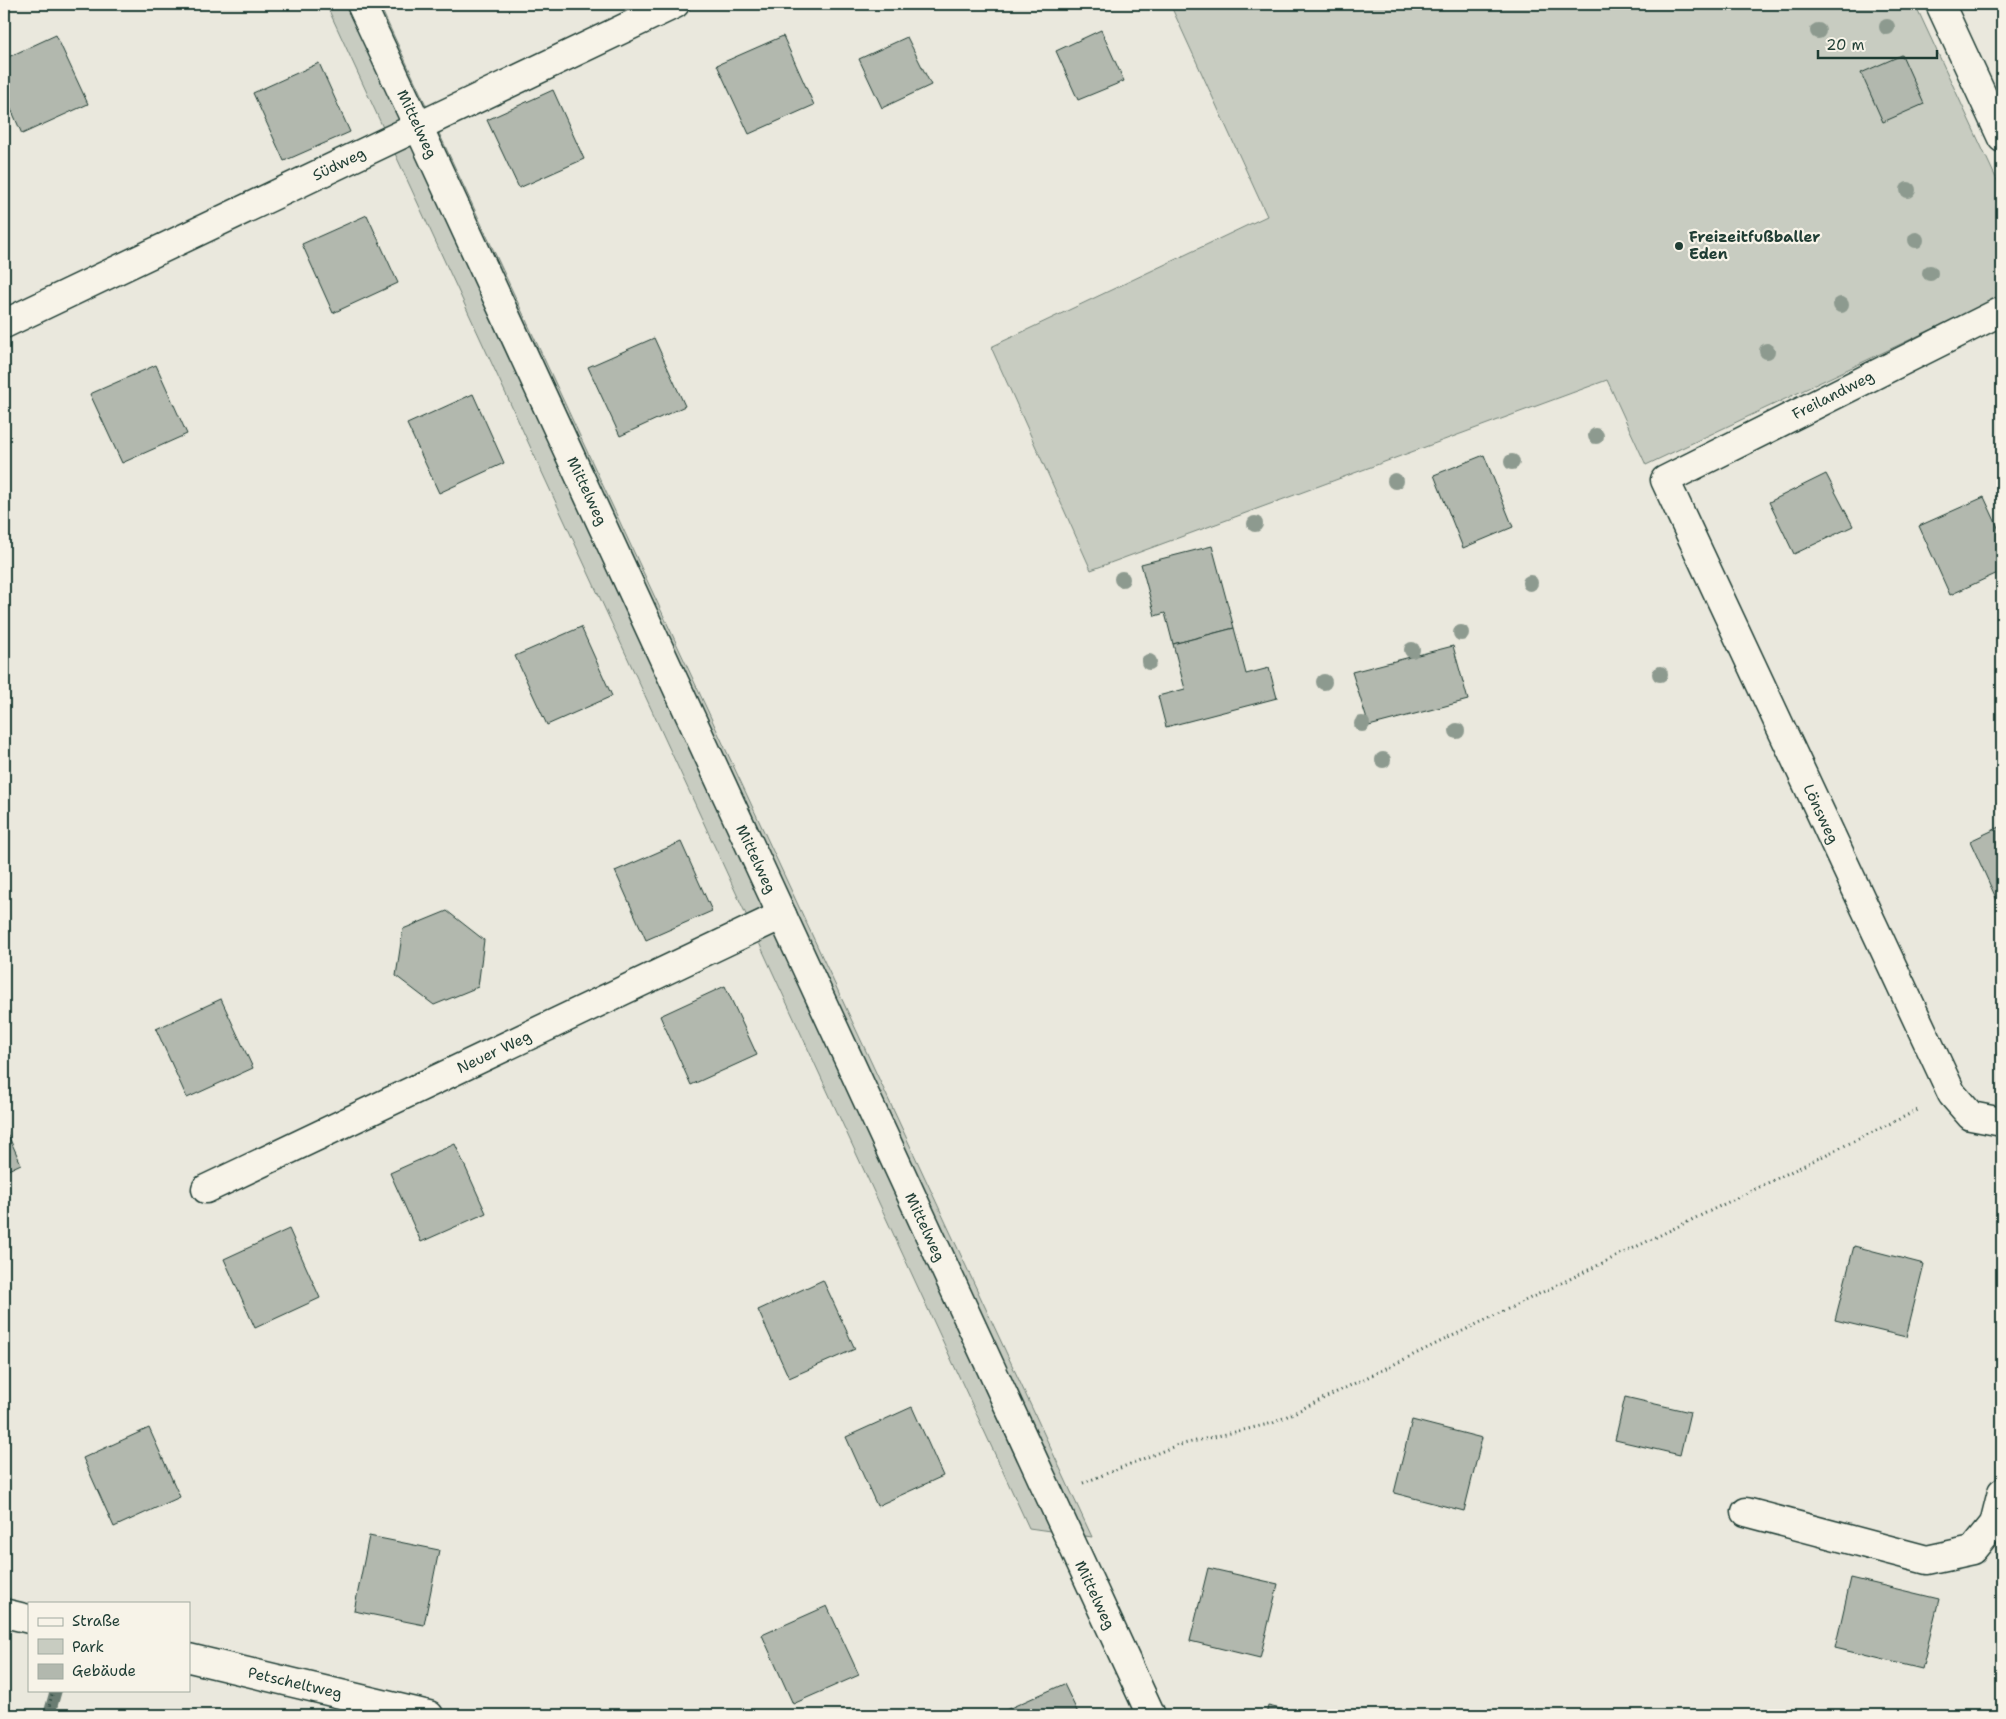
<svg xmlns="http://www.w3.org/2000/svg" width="2006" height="1719" viewBox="0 0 2006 1719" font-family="'Shantell Sans',sans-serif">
	<rect width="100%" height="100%" fill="#eae8dd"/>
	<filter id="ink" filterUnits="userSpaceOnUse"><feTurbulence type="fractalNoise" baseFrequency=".02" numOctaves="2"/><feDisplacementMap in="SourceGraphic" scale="10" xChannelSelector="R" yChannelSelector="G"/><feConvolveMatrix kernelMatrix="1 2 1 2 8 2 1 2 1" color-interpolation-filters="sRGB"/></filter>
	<g filter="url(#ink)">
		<!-- green -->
		<g fill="#c8ccc1" stroke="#74847a">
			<path d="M326,4H379L1092,1537L1029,1528Z"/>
			<path d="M1170,4H1915L2002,191V296L1646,465L1607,380L1091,570L991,347L1267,216Z"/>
		</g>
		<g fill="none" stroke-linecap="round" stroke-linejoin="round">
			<!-- stream -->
			<path stroke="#6a7c72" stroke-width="12" d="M49,1715L56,1690"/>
		</g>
		<!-- building -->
		<g fill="#b2b8ae" stroke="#1f3d34">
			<path d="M1101,30L1124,81L1078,100L1056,51Z"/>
			<path d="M56,35L88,104L22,134L4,93V59Z"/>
			<path d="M783,36L814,105L749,134L717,65Z"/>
			<path d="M907,37L931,85L882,108L859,59Z"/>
			<path d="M1902,55L1924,104L1883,122L1861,73Z"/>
			<path d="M319,63L350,132L284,161L253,93Z"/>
			<path d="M553,90L584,159L519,188L487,120Z"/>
			<path d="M367,215L398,283L333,313L302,244Z"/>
			<path d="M654,338L685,406L620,436L588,367Z"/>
			<path d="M156,365L187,434L122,463L90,394Z"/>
			<path d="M473,394L504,463L439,493L407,424Z"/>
			<path d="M1484,455L1513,527L1463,548L1434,475Z"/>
			<path d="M1826,474L1853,526L1794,554L1769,502Z"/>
			<path d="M1984,497L2002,536V571L1950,595L1919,526Z"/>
			<path d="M1212,546L1234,628L1173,644L1165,613L1155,616L1141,564Z"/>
			<path d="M581,627L612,696L547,725L515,656Z"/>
			<path d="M1234,628L1246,674L1269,668L1277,698L1166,727L1158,696L1185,689L1173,644Z"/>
			<path d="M1453,646L1468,700L1369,726L1352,672Z"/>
			<path d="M2002,826V909H2001L1970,841Z"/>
			<path d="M681,842L712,911L646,940L615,871Z"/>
			<path d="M447,911L484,940L478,987L434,1005L396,976L403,929Z"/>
			<path d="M725,986L757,1055L691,1085L660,1016Z"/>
			<path d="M221,999L253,1068L187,1098L156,1029Z"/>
			<path d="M4,1126L21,1164L4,1172Z"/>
			<path d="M455,1144L486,1213L421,1242L390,1173Z"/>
			<path d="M289,1229L320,1298L255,1328L224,1259Z"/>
			<path d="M1854,1246L1924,1264L1906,1337L1835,1320Z"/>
			<path d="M823,1280L855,1349L789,1378L758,1310Z"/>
			<path d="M1625,1397L1690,1412L1680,1455L1615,1440Z"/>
			<path d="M912,1407L943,1476L877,1506L846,1437Z"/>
			<path d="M1412,1420L1482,1438L1464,1511L1394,1493Z"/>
			<path d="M149,1428L180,1497L114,1527L83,1458Z"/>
			<path d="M369,1536L439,1550L424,1625L354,1611Z"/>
			<path d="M1208,1568L1278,1584L1260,1658L1190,1641Z"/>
			<path d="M1851,1578L1939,1599L1922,1669L1835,1648Z"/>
			<path d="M827,1606L859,1675L793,1704L762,1635Z"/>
			<path d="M1064,1684L1079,1715H1000L999,1713Z"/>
			<path d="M1268,1706L1307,1715H1266Z"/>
		</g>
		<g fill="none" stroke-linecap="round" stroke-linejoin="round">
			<!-- minor casing -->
			<g stroke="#1f3d34" stroke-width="31">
				<g id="minor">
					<path d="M361,4L418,126L1151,1715"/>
					<path d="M1940,4L2002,138"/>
					<path d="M2002,311L1665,480L1952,1094L1971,1116L2002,1122"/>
					<path d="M4,324L675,4"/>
					<path d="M206,1189L782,915"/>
					<path d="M1746,1512L1927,1560L1973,1550L1994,1524L2002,1492"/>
					<path d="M4,1613L29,1619"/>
					<path d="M189,1658L429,1715"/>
				</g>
			</g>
			<!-- path -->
			<g stroke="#1f3d34" stroke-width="3" stroke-dasharray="1 4" stroke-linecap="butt">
				<path d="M1083,1483L1175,1446L1273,1423L1920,1109"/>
				<path d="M47,1715L53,1690"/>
			</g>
			<!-- minor -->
			<use href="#minor" stroke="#f7f3e8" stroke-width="28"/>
		</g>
		<!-- trees -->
		<g fill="#8d9a8f">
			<circle cx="1887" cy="27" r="8"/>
			<circle cx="1818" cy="31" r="8"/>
			<circle cx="1908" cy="190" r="8"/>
			<circle cx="1916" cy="240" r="8"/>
			<circle cx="1930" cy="273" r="8"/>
			<circle cx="1841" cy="305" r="8"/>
			<circle cx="1767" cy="351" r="8"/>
			<circle cx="1596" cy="436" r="8"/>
			<circle cx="1512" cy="462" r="8"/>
			<circle cx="1395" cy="481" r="8"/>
			<circle cx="1255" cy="524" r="8"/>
			<circle cx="1122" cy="579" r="8"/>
			<circle cx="1530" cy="583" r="8"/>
			<circle cx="1461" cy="633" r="8"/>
			<circle cx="1412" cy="650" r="8"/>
			<circle cx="1149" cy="662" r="8"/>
			<circle cx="1660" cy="674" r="8"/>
			<circle cx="1324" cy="682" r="8"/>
			<circle cx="1362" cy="724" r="8"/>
			<circle cx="1457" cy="731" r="8"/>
			<circle cx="1383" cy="760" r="8"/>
		</g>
	</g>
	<!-- markers -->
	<circle fill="#1f3d34" stroke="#f7f3e8" stroke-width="2" cx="1679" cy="246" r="5"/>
	<g text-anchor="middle" stroke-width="4.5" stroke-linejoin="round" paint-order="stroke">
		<!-- street labels -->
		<g font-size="15" fill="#1f3d34" stroke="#f7f3e8">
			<text transform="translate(417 124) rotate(65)" y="5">Mittelweg</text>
			<text transform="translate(339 164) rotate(-26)" y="5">Südweg</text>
			<text transform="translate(1833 395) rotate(-27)" y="5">Freilandweg</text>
			<text transform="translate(587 491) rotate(65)" y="5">Mittelweg</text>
			<text transform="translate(1821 814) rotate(65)" y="5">Lönsweg</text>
			<text transform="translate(756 859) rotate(65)" y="5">Mittelweg</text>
			<text transform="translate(494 1052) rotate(-25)" y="5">Neuer Weg</text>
			<text transform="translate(925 1227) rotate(65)" y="5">Mittelweg</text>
			<text transform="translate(1095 1595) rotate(65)" y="5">Mittelweg</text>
			<text transform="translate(295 1683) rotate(13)" y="5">Petscheltweg</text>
		</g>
		<!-- poi labels -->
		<g font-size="15" font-weight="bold" fill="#1f3d34" stroke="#f7f3e8" text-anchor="start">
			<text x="1689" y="242">Freizeitfußballer<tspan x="1689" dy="17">Eden</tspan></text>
		</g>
	</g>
	<!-- margin -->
	<rect width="2006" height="1719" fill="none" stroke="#f7f3e8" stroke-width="20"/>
	<rect x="10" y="10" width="1986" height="1699" fill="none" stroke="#1f3d34" stroke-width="2" filter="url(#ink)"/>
	<!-- legend -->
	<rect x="28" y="1602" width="162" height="90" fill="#f7f3e8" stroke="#a1aaa0"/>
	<rect x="38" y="1618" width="25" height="8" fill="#f7f3e8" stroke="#a1aaa0"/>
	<text x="72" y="1626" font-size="15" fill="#1f3d34">Straße</text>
	<rect x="38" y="1639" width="25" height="15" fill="#c8ccc1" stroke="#a1aaa0"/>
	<text x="72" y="1652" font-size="15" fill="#1f3d34">Park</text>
	<rect x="38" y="1664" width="25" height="15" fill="#b2b8ae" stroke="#a1aaa0"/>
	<text x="72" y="1676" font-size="15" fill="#1f3d34">Gebäude</text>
	<!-- scale -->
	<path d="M1818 50v8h119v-8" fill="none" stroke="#1f3d34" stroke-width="2.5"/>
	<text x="1826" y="50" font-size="15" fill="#1f3d34" stroke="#f7f3e8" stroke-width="4" paint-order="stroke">20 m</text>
</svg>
